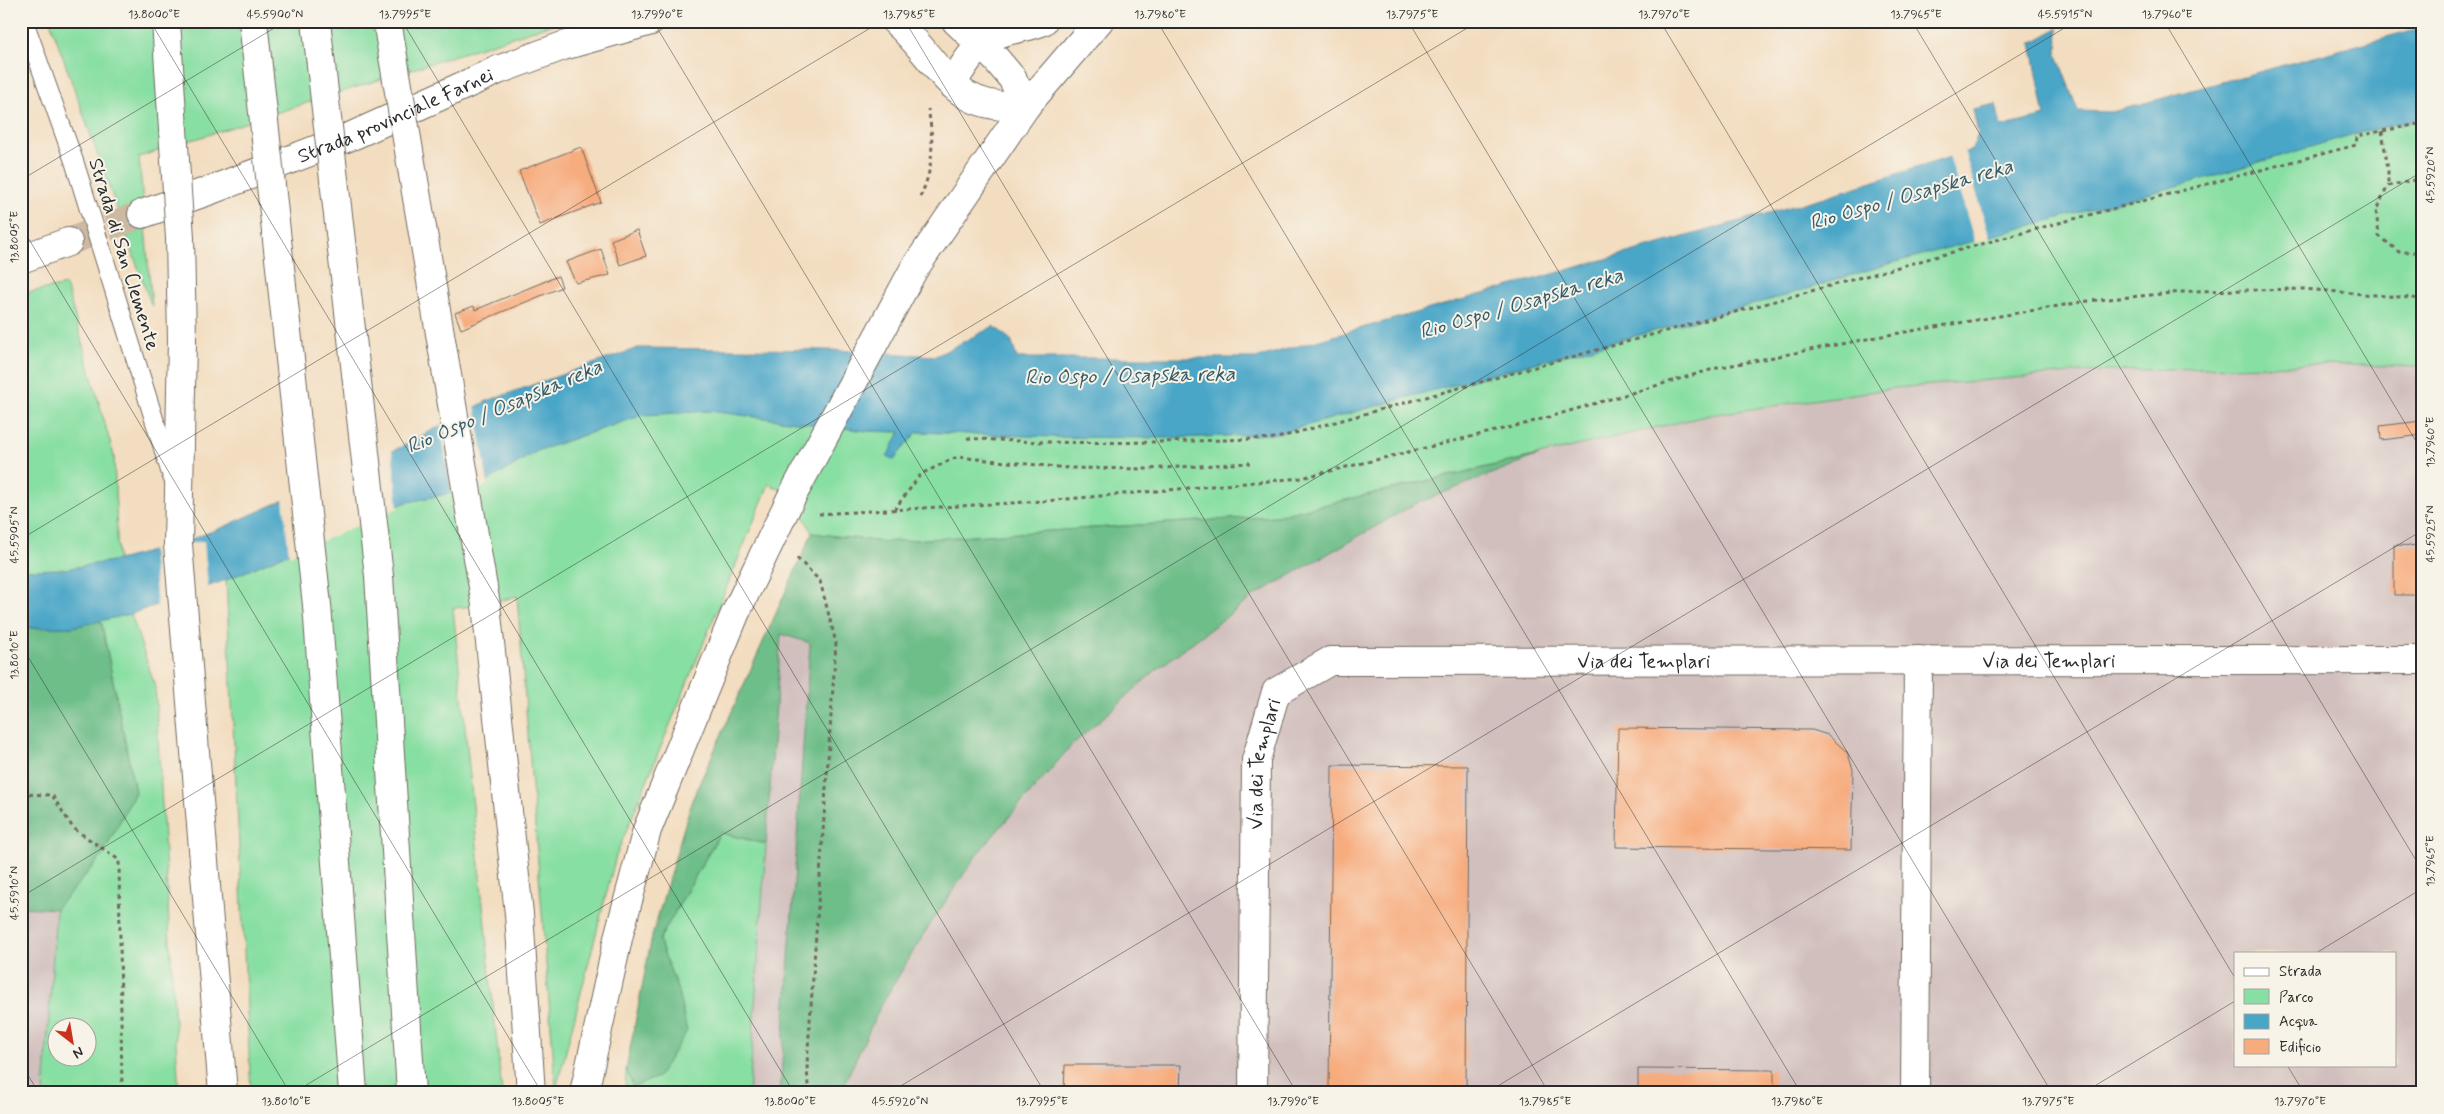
<svg xmlns="http://www.w3.org/2000/svg" width="2444" height="1114" viewBox="0 0 2444 1114" font-family="Mynerve,sans-serif">
	<rect width="100%" height="100%" fill="#f7f3e8"/>
	<filter id="ink" filterUnits="userSpaceOnUse"><feTurbulence type="fractalNoise" baseFrequency=".02" numOctaves="2"/><feDisplacementMap in="SourceGraphic" scale="10" xChannelSelector="R" yChannelSelector="G"/><feConvolveMatrix kernelMatrix="1 2 1 2 8 2 1 2 1" color-interpolation-filters="sRGB"/></filter>
	<filter id="wash" filterUnits="userSpaceOnUse"><feTurbulence type="fractalNoise" baseFrequency=".0096" numOctaves="4" result="noise"/><feDisplacementMap in="SourceGraphic" scale="20" xChannelSelector="R" yChannelSelector="G"/><feGaussianBlur stdDeviation="1.12" result="paint"/><feColorMatrix in="noise" values="0 0 0 0 0 0 0 0 0 0 0 0 0 0 0 0 0 1.4 0 .05"/><feComposite in="paint" operator="in"/></filter>
	<g filter="url(#wash)">
		<rect width="100%" height="100%" fill="#f3ddc0"/>
		<!-- industrial -->
		<g fill="#d1bfbd" fill-rule="evenodd">
			<path d="M2321,364L2423,367V1093H840L881,1005L925,932L978,853L1070,746L1156,670L1254,596L1415,504L1539,455L1710,415L1895,388L2084,372ZM2235,953H2395V1065H2235Z"/>
			<path d="M781,634L810,643L780,1093H749Z"/>
			<path d="M21,907L56,909L44,1093H21Z"/>
		</g>
		<!-- green -->
		<g fill="#88dfa3" stroke="#5a8567" fill-rule="evenodd">
			<path d="M50,21H562L139,157L152,307Z"/>
			<path d="M2423,118V367L2321,364L2084,372L1895,388L1710,415L1276,516L883,542L812,533L793,495L769,484L616,856L556,1090L517,596L486,605L453,608L502,1093H251L226,580L404,503L478,487L537,451L643,415L709,411L867,431L901,432L888,457L894,459L917,432L1055,437L1174,438L1276,434L1408,397L1773,299L1885,265L2354,134Z"/>
			<path d="M21,190L31,220L21,224Z"/>
			<path d="M66,285L114,456L118,560L66,569L21,570V294Z"/>
			<path d="M131,614L155,686L179,1093H44L56,909L102,856L135,792L101,620ZM58,1026H88V1056H58Z"/>
			<path d="M720,833L766,844L749,1093H625L626,1069L633,1087L678,991L659,940Z"/>
		</g>
		<!-- forest -->
		<g fill="#6ebe89" stroke="#4c745a">
			<path d="M1539,455L1415,504L1254,596L1156,670L1071,746L978,853L925,932L881,1005L840,1093H780L810,643L781,634L766,844L720,833L659,940L678,991L687,1031L658,1077L633,1087L626,1069L652,936L692,800L812,533L883,542L1276,516Z"/>
			<path d="M101,620L135,792L102,856L56,909L21,907V628L73,627Z"/>
		</g>
		<!-- water -->
		<path fill="#48a6c7" stroke="#3a6879" d="M2423,27V118L2354,134L2203,179L1885,265L1773,299L1408,397L1276,434L1174,438L1055,437L917,432L894,459L887,457L900,432L867,431L709,411L643,415L537,451L478,487L404,503L226,580L131,614L73,627L21,628V570L66,569L118,560L178,544L226,526L395,450L487,401L638,348L832,350L936,356L994,326L1011,340L1017,358H1256L1825,197L1972,150L1978,134L1973,109L1996,104L2001,127L2045,116L2031,43L2058,28L2057,55L2078,111L2112,112Z"/>
		<!-- pier -->
		<g fill="#f3ddc0">
			<path d="M1964,150L1990,239L1975,243L1949,155Z"/>
			<path d="M475,405L488,484L479,490L452,495L440,423Z"/>
			<path d="M392,449L398,508L289,555L283,498Z"/>
			<path d="M204,541L208,589L157,607L152,549Z"/>
		</g>
		<g id="blocks">
			<!-- building -->
			<g fill="#f7ac7e">
				<path d="M581,147L601,202L540,225L519,171Z"/>
				<path d="M637,230L646,256L620,265L611,240Z"/>
				<path d="M601,249L610,275L576,283L566,262Z"/>
				<path d="M558,276L562,287L461,329L455,313L474,306L475,310Z"/>
				<path d="M2421,421L2423,435L2381,440L2380,426Z"/>
				<path d="M2394,545L2423,546V595H2394Z"/>
				<path d="M1618,728L1812,730L1828,735L1847,752L1853,769L1851,850L1616,847Z"/>
				<path d="M1332,765L1468,766L1466,1093H1329Z"/>
				<path d="M1065,1065H1181L1180,1093H1064Z"/>
				<path d="M1638,1069L1774,1070V1093H1638Z"/>
			</g>
		</g>
	</g>
	<g filter="url(#ink)">
		<use href="#blocks" fill-opacity="0" stroke="#71695f" stroke-width="1"/>
		<g fill="none" stroke-linecap="round" stroke-linejoin="round">
			<!-- minor-tunnel -->
			<path stroke="#cbb9a2" stroke-width="28" stroke-dasharray="28 14" stroke-linecap="butt" d="M68,242L142,214"/>
			<!-- service casing -->
			<g stroke="#71695f" stroke-width="20">
				<path id="service" d="M24,21L74,161L172,477"/>
			</g>
			<!-- minor casing -->
			<g stroke="#71695f" stroke-width="30">
				<g id="minor">
					<path d="M895,21C944,64 948,112 1026,106L1012,78L995,58L956,21"/>
					<path d="M952,84C964,65 976,43 998,34C1012,28 1029,28 1043,21"/>
					<path id="s1" d="M142,214L211,190L354,135L498,70L563,46L651,21"/>
					<path d="M21,259L68,242"/>
					<path id="s2" d="M1253,1093L1256,760L1276,692L1330,661L2423,660"/>
					<path d="M1915,1093L1918,660"/>
				</g>
			</g>
			<!-- primary casing -->
			<g stroke="#71695f" stroke-width="30">
				<path id="primary" d="M584,1093L619,934L647,830L735,614L791,498L914,269L1026,106L1099,21"/>
			</g>
			<!-- trunk casing -->
			<g stroke="#71695f" stroke-width="30">
				<g id="trunk">
					<path d="M182,340L178,544L223,1093"/>
					<path d="M486,605L519,914L531,1093"/>
				</g>
			</g>
			<!-- path -->
			<g stroke="#71695f" stroke-width="3" stroke-dasharray="4 4" stroke-linecap="butt">
				<path d="M849,21L862,29"/>
				<path d="M2382,131L2388,169V186"/>
				<path d="M2423,178L2388,186L2376,210L2379,236L2399,252H2423"/>
				<path d="M920,197C934,169 934,139 928,109"/>
				<path d="M967,438C1070,446 1174,442 1277,438L2051,225L2356,145L2357,136L2423,123"/>
				<path d="M894,510L921,474L957,457L1068,468L1146,469L1250,463"/>
				<path d="M819,514L1045,501L1301,478L1528,423L1717,368L1882,336L2088,301L2193,291L2304,289L2423,299"/>
				<path d="M797,558L820,581L836,643L807,1064L808,1086"/>
				<path d="M21,794L52,795L73,828L119,860L122,1093"/>
			</g>
			<!-- service -->
			<use href="#service" stroke="#fff" stroke-width="18"/>
			<!-- minor -->
			<use href="#minor" stroke="#fff" stroke-width="28"/>
			<!-- primary -->
			<use href="#primary" stroke="#fff" stroke-width="28"/>
			<!-- trunk -->
			<use href="#trunk" stroke="#fff" stroke-width="28"/>
			<!-- trunk-bridge casing -->
			<g stroke="#71695f" stroke-width="30" stroke-linecap="butt">
				<g id="trunk-bridge">
					<path d="M166,21L180,238L182,340"/>
					<path d="M253,21L317,605L353,1093"/>
					<path d="M316,21L379,576L411,1093"/>
					<path d="M387,21L486,605"/>
				</g>
			</g>
			<!-- trunk-bridge -->
			<use href="#trunk-bridge" stroke="#fff" stroke-width="28"/>
		</g>
	</g>
	<!-- ticks -->
	<path fill="none" stroke="#2b2b2b" stroke-width="1" stroke-opacity="0.45" d="M150,21L794,1093M402,21L1045,1093M653,21L1297,1093M905,21L1549,1093M1157,21L1801,1093M1408,21L2052,1093M1660,21L2235,978M1912,21L2423,872M2164,21L2423,453M2415,21L2423,34M21,180L286,21M21,226L542,1093M21,539L882,21M21,645L290,1093M21,897L1479,21M2316,953L2423,888M21,1064L39,1093M2287,1065L2304,1093M293,1093L2076,21M889,1093L2423,171M1486,1093L2423,530M2083,1093L2235,1001"/>
	<g text-anchor="middle" stroke-width="4" stroke-linejoin="round" paint-order="stroke">
		<!-- street labels -->
		<g font-size="20" fill="#2b2b2b" stroke="#f7f3e8">
			<text dy="7" stroke="none"><textPath href="#s1" startOffset="272">Strada provinciale Farnei</textPath></text>
			<text transform="translate(125 254) rotate(73)" y="7">Strada di San Clemente</text>
			<text dy="7" stroke="none"><textPath href="#s2" startOffset="780">Via dei Templari</textPath></text>
			<text dy="7" stroke="none"><textPath href="#s2" startOffset="1185">Via dei Templari</textPath></text>
			<text dy="7" stroke="none"><textPath href="#s2" startOffset="330">Via dei Templari</textPath></text>
		</g>
		<!-- water labels -->
		<g font-size="21" font-style="italic" fill="#375c69" stroke="#f7f3e8">
			<text transform="translate(1911 194) rotate(-16)" y="7">Rio Ospo / Osapska reka</text>
			<text transform="translate(1521 303) rotate(-16)" y="7">Rio Ospo / Osapska reka</text>
			<text transform="translate(1130 375) rotate(-1)" y="7">Rio Ospo / Osapska reka</text>
			<text transform="translate(504 406) rotate(-23)" y="7">Rio Ospo / Osapska reka</text>
		</g>
	</g>
	<!-- margin -->
	<rect width="2444" height="1114" fill="none" stroke="#f7f3e8" stroke-width="55"/>
	<!-- legend -->
	<rect x="2234" y="952" width="162" height="115" fill="#f7f3e8" stroke="#a5a39c"/>
	<rect x="2244" y="968" width="25" height="8" fill="#ffffff" stroke="#a5a39c"/>
	<text x="2279" y="976" font-size="15" fill="#2b2b2b">Strada</text>
	<rect x="2244" y="989" width="25" height="15" fill="#88dfa3" stroke="#a5a39c"/>
	<text x="2279" y="1002" font-size="15" fill="#2b2b2b">Parco</text>
	<rect x="2244" y="1014" width="25" height="15" fill="#48a6c7" stroke="#a5a39c"/>
	<text x="2279" y="1026" font-size="15" fill="#2b2b2b">Acqua</text>
	<rect x="2244" y="1039" width="25" height="15" fill="#f7ac7e" stroke="#a5a39c"/>
	<text x="2279" y="1052" font-size="15" fill="#2b2b2b">Edificio</text>
	<!-- north arrow -->
	<g transform="translate(72 1042) rotate(149)"><circle r="24" fill="#f7f3e8" stroke="#a5a39c"/>
	<path d="M0-4L9 19L0 12L-9 19Z" fill="#c8321e"/>
	<text y="-8" font-size="14" font-weight="bold" text-anchor="middle" fill="#2b2b2b">N</text>
	</g>
	<rect x="28" y="28" width="2388" height="1058" fill="none" stroke="#2b2b2b" stroke-width="2"/>
	<g font-size="12" text-anchor="middle" fill="#2b2b2b">
		<text x="154" y="18">13.8000°E</text>
		<text x="275" y="18">45.5900°N</text>
		<text x="405" y="18">13.7995°E</text>
		<text x="657" y="18">13.7990°E</text>
		<text x="909" y="18">13.7985°E</text>
		<text x="1160" y="18">13.7980°E</text>
		<text x="1412" y="18">13.7975°E</text>
		<text x="1664" y="18">13.7970°E</text>
		<text x="1916" y="18">13.7965°E</text>
		<text x="2065" y="18">45.5915°N</text>
		<text x="2167" y="18">13.7960°E</text>
		<text transform="translate(2430 175) rotate(-90)" y="4">45.5920°N</text>
		<text transform="translate(14 237) rotate(-90)" y="4">13.8005°E</text>
		<text transform="translate(2430 442) rotate(-90)" y="4">13.7960°E</text>
		<text transform="translate(2430 534) rotate(-90)" y="4">45.5925°N</text>
		<text transform="translate(14 535) rotate(-90)" y="4">45.5905°N</text>
		<text transform="translate(14 655) rotate(-90)" y="4">13.8010°E</text>
		<text transform="translate(2430 861) rotate(-90)" y="4">13.7965°E</text>
		<text transform="translate(14 893) rotate(-90)" y="4">45.5910°N</text>
		<text x="286" y="1105">13.8010°E</text>
		<text x="538" y="1105">13.8005°E</text>
		<text x="790" y="1105">13.8000°E</text>
		<text x="900" y="1105">45.5920°N</text>
		<text x="1042" y="1105">13.7995°E</text>
		<text x="1293" y="1105">13.7990°E</text>
		<text x="1545" y="1105">13.7985°E</text>
		<text x="1797" y="1105">13.7980°E</text>
		<text x="2048" y="1105">13.7975°E</text>
		<text x="2300" y="1105">13.7970°E</text>
	</g>
</svg>
